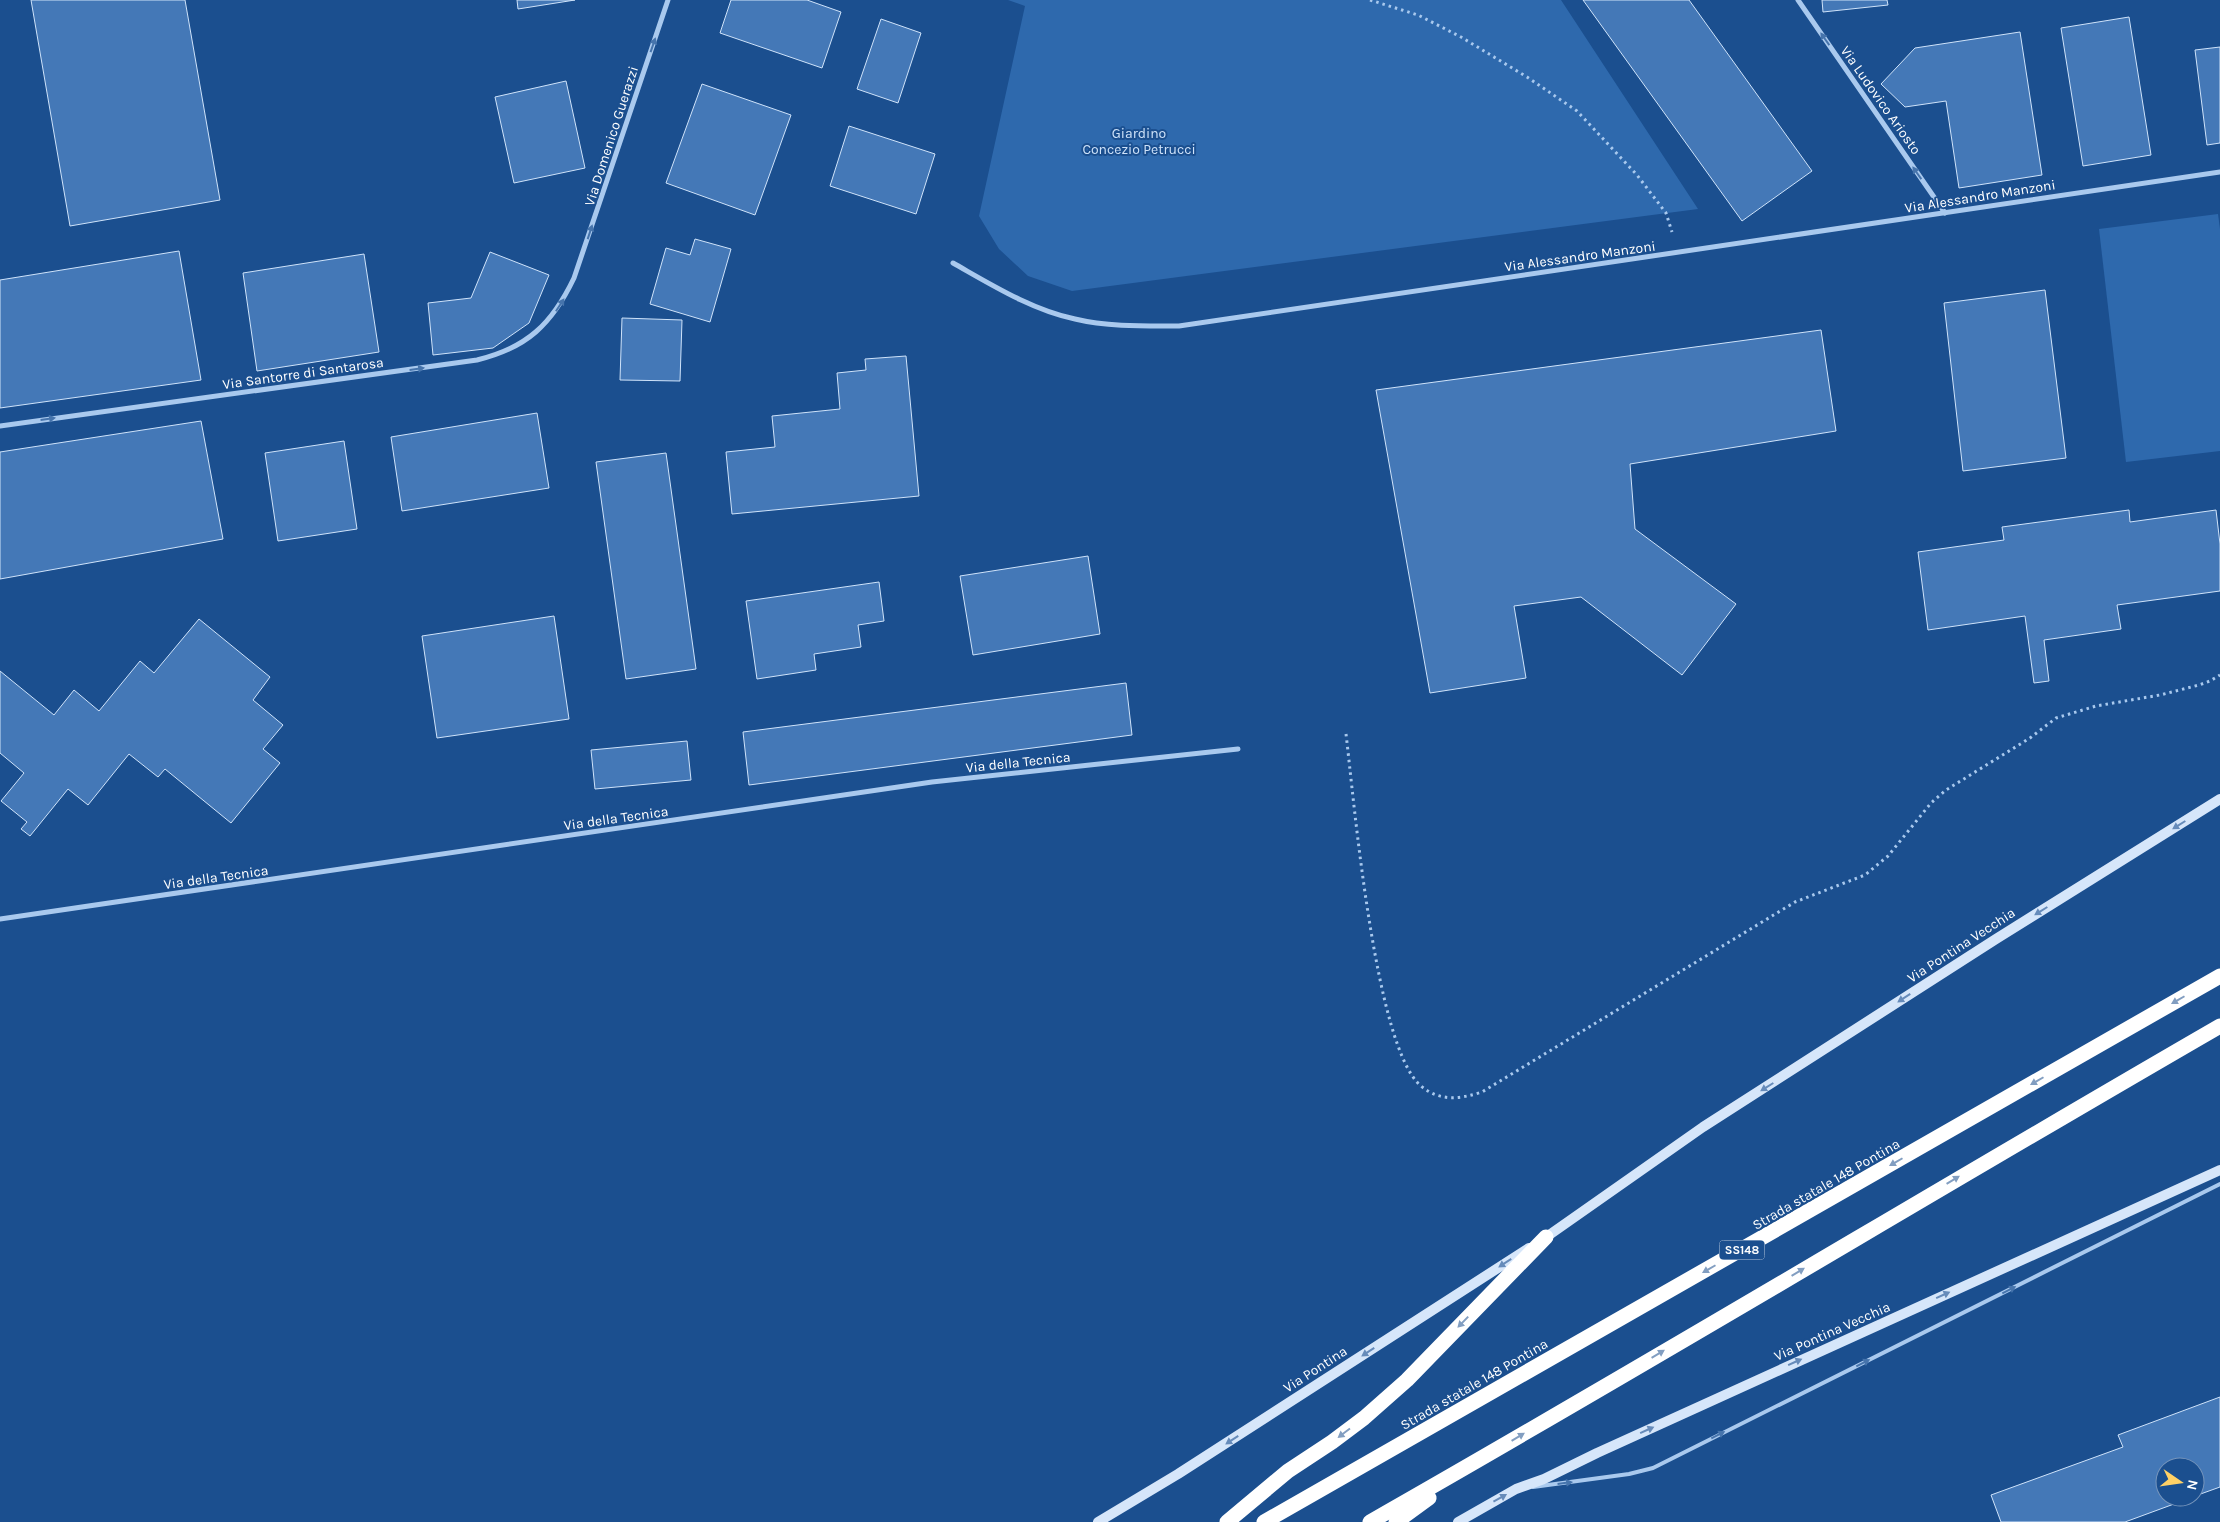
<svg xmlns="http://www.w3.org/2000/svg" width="2220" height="1522" viewBox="0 0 2220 1522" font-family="Karla,sans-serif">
	<rect width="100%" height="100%" fill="#1b4f8f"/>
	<!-- green -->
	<g fill="#2e69ad">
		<path d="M1008,0H1561L1698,209L1072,291L1028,276L999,249L979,216L1025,6Z"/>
		<path d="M2218,214L2220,229V451L2126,462L2099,229Z"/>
	</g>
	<!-- building -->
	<g fill="#4478b7" stroke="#cfe3fa">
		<path d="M31,0H185L220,200L70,226Z"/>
		<path d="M517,0H575L518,9Z"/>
		<path d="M731,0H807L841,12L822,68L720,33Z"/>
		<path d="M1583,0H1689L1812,171L1742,221Z"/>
		<path d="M1822,0H1887L1888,5L1823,12Z"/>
		<path d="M2129,17L2151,155L2083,166L2061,28Z"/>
		<path d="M881,19L921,33L898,103L857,89Z"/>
		<path d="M2020,32L2042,175L1959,188L1946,101L1905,107L1881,84L1915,48Z"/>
		<path d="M2220,47V143L2207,145L2195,50Z"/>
		<path d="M566,81L585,168L514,183L495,97Z"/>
		<path d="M702,84L791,115L755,215L666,183Z"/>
		<path d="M849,126L935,154L916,214L830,186Z"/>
		<path d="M695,239L731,249L710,322L650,304L666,248L690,255Z"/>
		<path d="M179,251L201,380L0,408V280Z"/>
		<path d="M490,252L549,275L529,323L493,348L433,355L428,303L471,298Z"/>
		<path d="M364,254L379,352L257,371L243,273Z"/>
		<path d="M2045,290L2066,458L1963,471L1944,303Z"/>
		<path d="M622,318L682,320L680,381L620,380Z"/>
		<path d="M1821,330L1836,431L1630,464L1635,529L1736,604L1682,675L1581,597L1514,606L1526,678L1430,693L1376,390Z"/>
		<path d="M906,356L919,496L732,514L726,452L775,447L772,416L840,409L837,373L866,370L865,359Z"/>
		<path d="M537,413L549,488L402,511L391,437Z"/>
		<path d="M201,421L223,539L0,579V452Z"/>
		<path d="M344,441L357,529L278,541L265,453Z"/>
		<path d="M666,453L696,669L626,679L596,462Z"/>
		<path d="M2129,510L2130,522L2216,510L2220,544V591L2117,605L2121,629L2044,640L2049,681L2034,683L2025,616L1928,630L1918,552L2004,540L2002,527Z"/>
		<path d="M1088,556L1100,634L973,655L960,576Z"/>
		<path d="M879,582L884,621L858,625L861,647L814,654L816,670L757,679L746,601Z"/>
		<path d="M554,616L569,719L437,738L422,636Z"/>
		<path d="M199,619L270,677L253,700L283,725L263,749L280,763L231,823L165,769L158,777L129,754L88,805L68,789L30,836L21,829L27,822L1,801L24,773L0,753V671L54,715L74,690L99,711L140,661L154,673Z"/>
		<path d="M1126,683L1132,735L749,785L743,732Z"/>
		<path d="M687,741L691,780L595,789L591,750Z"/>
		<path d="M2220,1397V1487L2195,1496V1467H2165V1497H2193L2125,1522H2001L1991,1495L2123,1447L2118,1435Z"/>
	</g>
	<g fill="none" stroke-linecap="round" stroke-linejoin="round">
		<!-- path -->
		<g stroke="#a9c9ee" stroke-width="3" stroke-dasharray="2.5 4" stroke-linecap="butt">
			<path d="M1370,0L1418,15L1461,37L1527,77L1577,111L1637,175L1666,213L1672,232"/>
			<path d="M1346,734C1354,800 1375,1048 1421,1086C1440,1102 1460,1099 1482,1092L1795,902L1865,875L1888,856L1931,803L1946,790L2030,738L2056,718L2096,706L2160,695L2199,685L2210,681L2220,675"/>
		</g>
		<!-- lane -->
		<path stroke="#a9c9ee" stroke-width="4" d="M1533,1487L1629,1474L1653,1468L2220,1184"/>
		<!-- street -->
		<g stroke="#a9c9ee" stroke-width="5">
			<path d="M1798,0L1945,213"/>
			<path d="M953,263C992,285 1032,310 1075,319C1108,327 1145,326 1179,326L2220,172"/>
			<path d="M0,426L477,360C527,348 552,324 574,278L668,0"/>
			<path d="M0,919L932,782L1238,749"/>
		</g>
		<!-- secondary -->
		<g stroke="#d6e6fa" stroke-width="10">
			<path d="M1542,1240L1703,1127L1996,939L2220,799"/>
			<path d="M1098,1522L1178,1474L1529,1248"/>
			<path d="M1458,1522L1516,1489L1544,1479L1597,1453L2220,1170"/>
		</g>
		<!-- highway -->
		<g stroke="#fff" stroke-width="15">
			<path d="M1227,1522L1288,1471L1332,1442L1364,1418L1407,1380L1546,1237"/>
			<path d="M1264,1522L2220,976"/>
			<path d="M1370,1522C1655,1360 1936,1190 2220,1026"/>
			<path d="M1396,1522L1429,1498"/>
		</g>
	</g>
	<!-- one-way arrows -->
	<defs><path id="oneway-solid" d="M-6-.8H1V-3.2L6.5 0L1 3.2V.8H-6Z" transform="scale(1.25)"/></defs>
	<g fill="#4674ac">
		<use href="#oneway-solid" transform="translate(1825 39) rotate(-125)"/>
		<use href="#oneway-solid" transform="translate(653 45) rotate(-71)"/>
		<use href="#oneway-solid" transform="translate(1917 173) rotate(-125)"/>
		<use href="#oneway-solid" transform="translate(590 232) rotate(-72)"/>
		<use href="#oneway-solid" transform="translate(560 305) rotate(-57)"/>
		<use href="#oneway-solid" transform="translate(417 369) rotate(-8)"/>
		<use href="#oneway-solid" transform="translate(48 419) rotate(-8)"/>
		<use href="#oneway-solid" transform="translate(2009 1290) rotate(-27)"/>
		<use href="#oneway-solid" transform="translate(1863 1363) rotate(-27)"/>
		<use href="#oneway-solid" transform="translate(1718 1435) rotate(-27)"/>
		<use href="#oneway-solid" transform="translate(1565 1483) rotate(-7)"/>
	</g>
	<g fill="#668bba">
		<use href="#oneway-solid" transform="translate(2179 825) rotate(148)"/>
		<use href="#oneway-solid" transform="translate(2041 911) rotate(148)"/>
		<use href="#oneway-solid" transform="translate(1904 998) rotate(147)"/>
		<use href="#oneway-solid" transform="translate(1767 1087) rotate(148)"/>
		<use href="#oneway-solid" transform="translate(1505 1263) rotate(147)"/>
		<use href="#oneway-solid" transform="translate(1943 1295) rotate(-24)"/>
		<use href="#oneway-solid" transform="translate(1368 1352) rotate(147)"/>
		<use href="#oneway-solid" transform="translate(1795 1362) rotate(-24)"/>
		<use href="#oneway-solid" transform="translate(1647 1430) rotate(-24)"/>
		<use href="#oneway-solid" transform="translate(1232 1440) rotate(147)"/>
		<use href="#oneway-solid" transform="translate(1500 1498) rotate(-29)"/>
	</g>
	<g fill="#829ec1">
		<use href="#oneway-solid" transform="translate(2178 1000) rotate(150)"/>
		<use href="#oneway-solid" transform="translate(2037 1081) rotate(150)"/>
		<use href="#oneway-solid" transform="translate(1896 1162) rotate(150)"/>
		<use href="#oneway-solid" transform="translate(1953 1180) rotate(-31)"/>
		<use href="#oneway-solid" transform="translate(1709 1269) rotate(150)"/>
		<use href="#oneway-solid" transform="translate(1798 1272) rotate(-31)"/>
		<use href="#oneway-solid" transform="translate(1463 1322) rotate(134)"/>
		<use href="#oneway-solid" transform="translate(1658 1354) rotate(-31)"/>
		<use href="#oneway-solid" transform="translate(1344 1433) rotate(143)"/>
		<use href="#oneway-solid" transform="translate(1518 1437) rotate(-31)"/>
	</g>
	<g text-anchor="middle" stroke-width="4" stroke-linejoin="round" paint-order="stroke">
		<!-- shield labels -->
		<rect fill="#1b4f8f" stroke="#bbcadd" stroke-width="1" x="1719.5" y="1240.5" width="45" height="19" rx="4"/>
		<g font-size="12" font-weight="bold" fill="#fff">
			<text x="1742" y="1254">SS148</text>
		</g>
		<!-- street labels -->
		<g font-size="14" fill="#fff" stroke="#1b4f8f">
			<text transform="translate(1881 100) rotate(55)" y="5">Via Ludovico Ariosto</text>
			<text transform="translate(611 136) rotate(-72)" y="5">Via Domenico Guerazzi</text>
			<text transform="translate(1980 196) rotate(-9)" y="5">Via Alessandro Manzoni</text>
			<text transform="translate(1580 256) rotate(-8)" y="5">Via Alessandro Manzoni</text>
			<text transform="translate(303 373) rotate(-8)" y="5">Via Santorre di Santarosa</text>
			<text transform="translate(1018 762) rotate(-6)" y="5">Via della Tecnica</text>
			<text transform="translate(616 818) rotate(-8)" y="5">Via della Tecnica</text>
			<text transform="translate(216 877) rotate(-8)" y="5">Via della Tecnica</text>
			<text transform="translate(1961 945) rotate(-33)" y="5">Via Pontina Vecchia</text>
			<text transform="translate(1826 1184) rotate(-30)" y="5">Strada statale 148 Pontina</text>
			<text transform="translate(1832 1331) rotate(-24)" y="5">Via Pontina Vecchia</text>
			<text transform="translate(1315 1369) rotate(-33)" y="5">Via Pontina</text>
			<text transform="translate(1474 1384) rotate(-30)" y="5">Strada statale 148 Pontina</text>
		</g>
		<!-- park labels -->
		<g font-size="14" fill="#cfe3fa" stroke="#1b4f8f">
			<text x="1139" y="138">Giardino<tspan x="1139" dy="16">Concezio Petrucci</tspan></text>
		</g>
	</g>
	<!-- north arrow -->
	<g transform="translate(2180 1482) rotate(103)"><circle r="24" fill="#1b4f8f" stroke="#7695bc"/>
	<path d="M0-4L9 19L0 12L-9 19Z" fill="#ffd166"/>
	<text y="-8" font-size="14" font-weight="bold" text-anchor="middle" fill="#ffffff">N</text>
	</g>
</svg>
